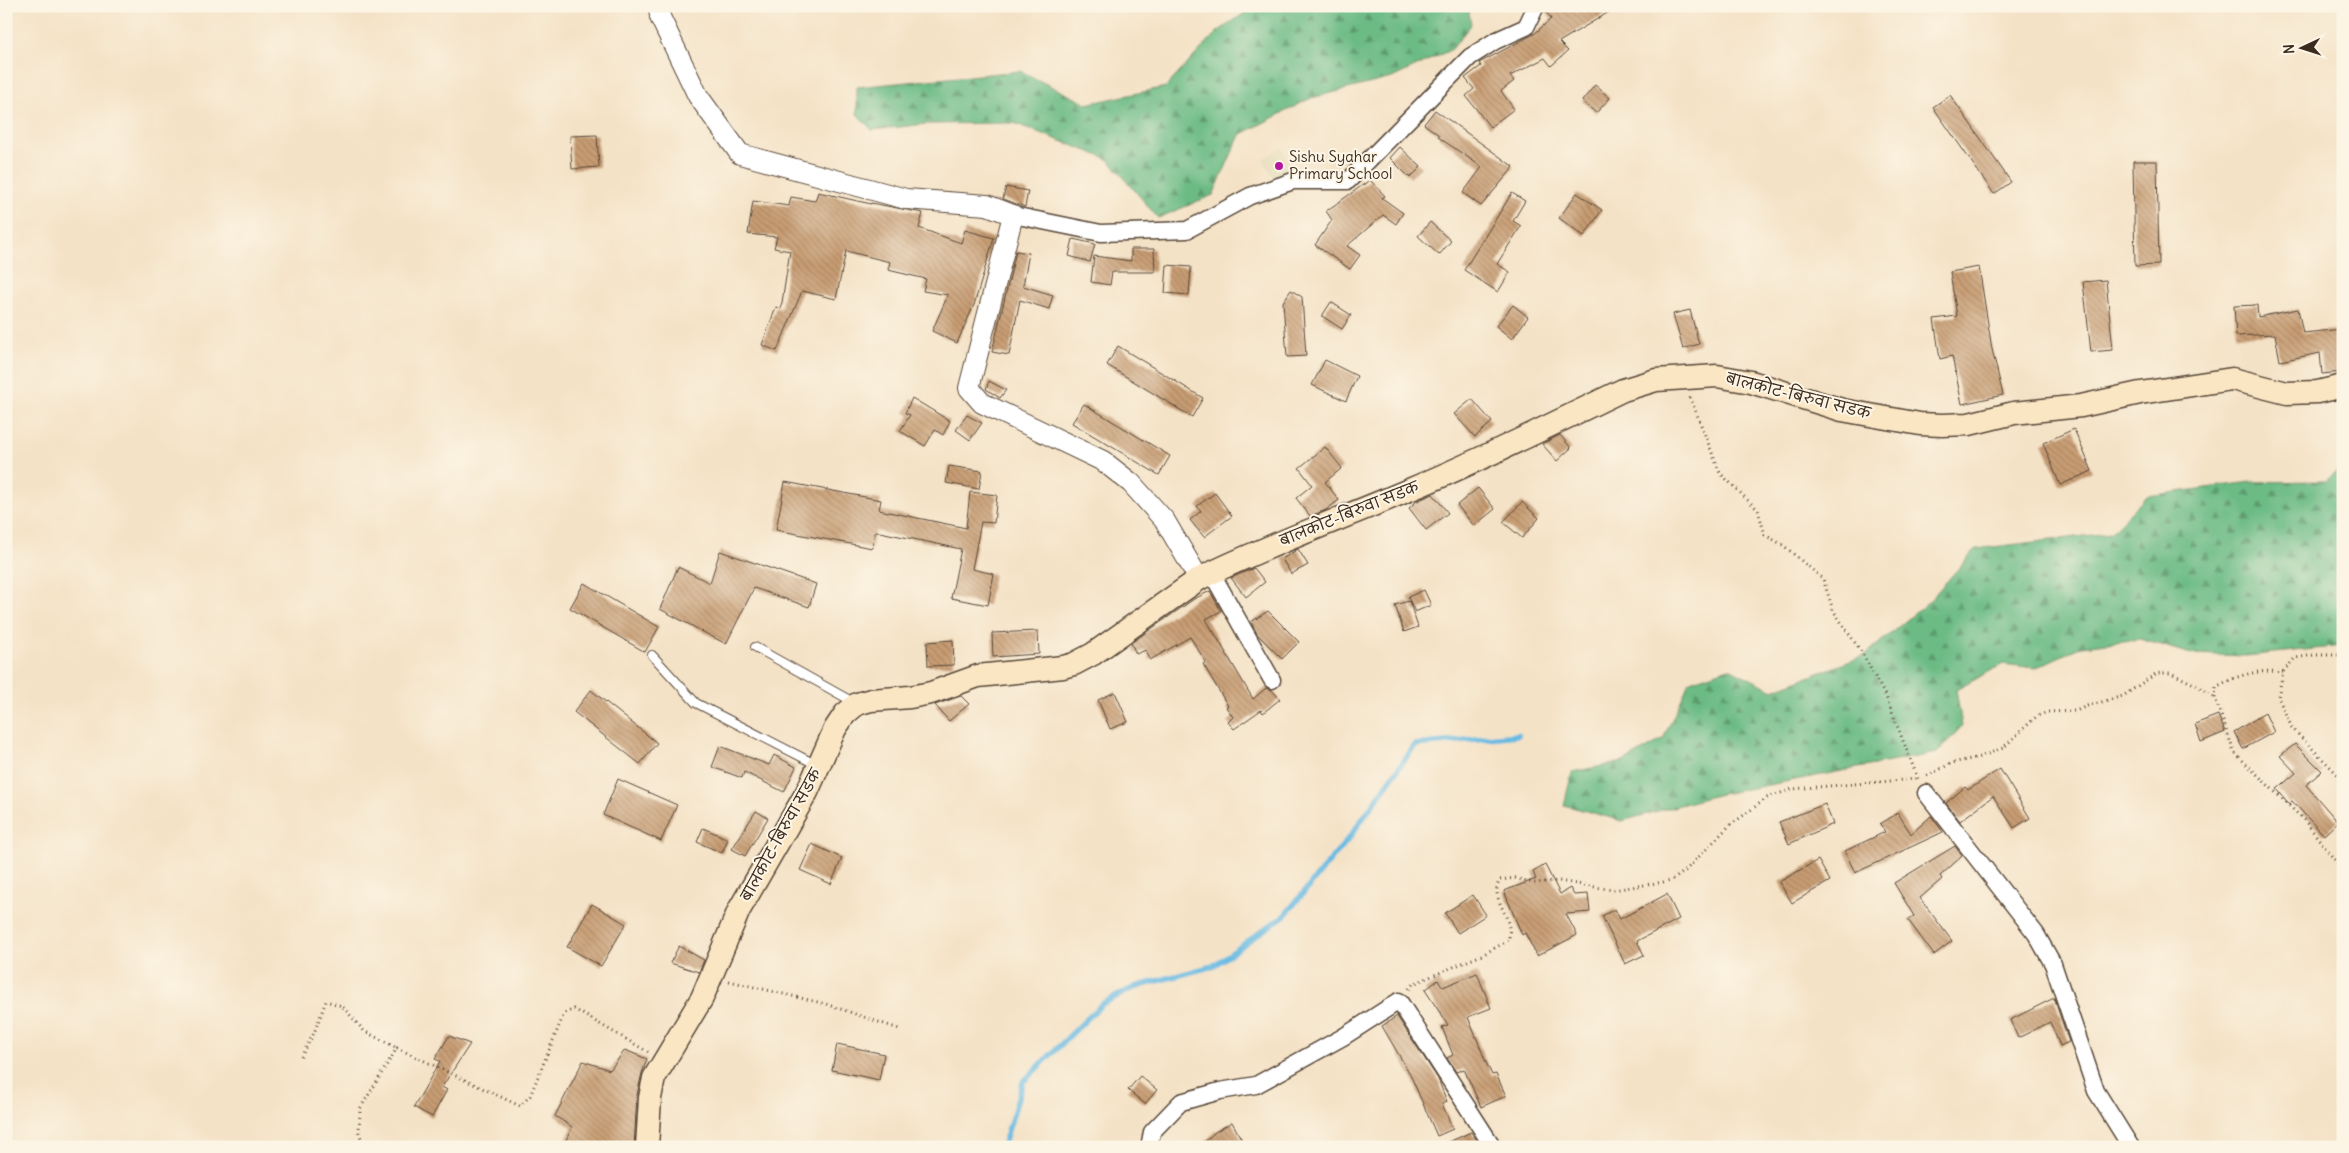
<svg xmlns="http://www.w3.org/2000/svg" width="2349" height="1153" viewBox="0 0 2349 1153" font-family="Delius,'Playpen Sans Deva',sans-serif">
	<defs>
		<pattern id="forest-firs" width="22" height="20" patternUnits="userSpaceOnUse" patternTransform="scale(1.25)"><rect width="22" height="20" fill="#6cbb85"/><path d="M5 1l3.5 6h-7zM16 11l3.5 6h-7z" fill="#5a986c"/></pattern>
		<pattern id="building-back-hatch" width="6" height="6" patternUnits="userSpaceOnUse" patternTransform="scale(1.25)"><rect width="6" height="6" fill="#c89d73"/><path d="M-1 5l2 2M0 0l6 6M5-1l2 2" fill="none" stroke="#a4805e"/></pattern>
	</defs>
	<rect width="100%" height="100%" fill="#fcf5e5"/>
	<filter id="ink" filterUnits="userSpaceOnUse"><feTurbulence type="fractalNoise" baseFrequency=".02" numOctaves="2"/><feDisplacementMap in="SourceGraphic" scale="10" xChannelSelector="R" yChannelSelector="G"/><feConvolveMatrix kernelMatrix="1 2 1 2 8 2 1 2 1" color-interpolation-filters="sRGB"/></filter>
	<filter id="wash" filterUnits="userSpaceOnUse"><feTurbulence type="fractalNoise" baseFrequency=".0096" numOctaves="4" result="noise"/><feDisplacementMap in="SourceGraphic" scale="20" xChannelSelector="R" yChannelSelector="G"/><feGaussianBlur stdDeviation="1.12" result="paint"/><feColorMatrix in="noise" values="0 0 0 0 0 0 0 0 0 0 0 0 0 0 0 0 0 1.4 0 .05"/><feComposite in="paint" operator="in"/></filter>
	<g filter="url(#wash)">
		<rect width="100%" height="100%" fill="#f4e2c6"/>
		<!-- built -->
		<path fill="#e5dbba" d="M1282,147L1295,173L1277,185L1263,159Z"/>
		<!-- forest -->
		<g fill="url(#forest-firs)" stroke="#547252">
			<path d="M1255,6H1468L1471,24L1452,49L1392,78L1311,98L1240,135L1213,195L1158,218L1108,159L1014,123L927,124L872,130L857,114V87L1020,71L1087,104L1166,87L1217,32Z"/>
			<path d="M2343,466V646L2246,656L2191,654L2140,639L2082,646L2035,668L2003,664L1956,690L1962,726L1937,753L1716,795L1622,821L1564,805L1572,772L1623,762L1663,739L1690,681L1729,668L1773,690L1864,656L1928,602L1976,549L2110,533L2147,496L2251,482L2326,481Z"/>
		</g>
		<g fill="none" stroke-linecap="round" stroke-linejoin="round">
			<!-- stream -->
			<path stroke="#68bae3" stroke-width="5.5" d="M1003,1147L1023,1082L1102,1004L1135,987L1213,966L1285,915L1349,838L1415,745L1518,735"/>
		</g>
		<g id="blocks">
			<!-- building -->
			<g fill="url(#building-back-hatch)">
				<path d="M1546,6H1619L1559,42L1568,51L1551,66L1545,58L1510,76L1514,81L1501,91L1514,109L1490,127L1466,96L1474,89L1465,78L1481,66L1479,63L1534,34L1551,19L1545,10Z"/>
				<path d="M1595,85L1610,98L1596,113L1582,101Z"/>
				<path d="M1950,95L2011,182L1994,194L1933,107Z"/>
				<path d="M1435,110L1514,167L1481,206L1463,193L1482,167L1438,137L1439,135L1424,124Z"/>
				<path d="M597,135L599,167L572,169L570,136Z"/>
				<path d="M1400,147L1421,167L1410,178L1390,158Z"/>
				<path d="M2133,161H2157L2159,265L2135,266Z"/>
				<path d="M1370,180L1385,196L1382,198L1403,213L1396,224L1383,215L1347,246L1360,255L1350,269L1315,245L1332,220L1326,211Z"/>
				<path d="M1006,187L1028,191L1025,207L1003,199Z"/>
				<path d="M818,192L871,204V203L923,213L919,228L961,243L965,230L994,238L974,305L957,343L932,331L948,295L923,291L926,279L888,270L890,262L846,251L836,299L802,291L777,351L762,345L776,307L781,309L790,251L774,248L777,237L748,234L753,201L789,206L791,197L815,201Z"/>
				<path d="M1512,193L1525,201L1513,221L1521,226L1497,264L1510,272L1498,292L1464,270Z"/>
				<path d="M1577,193L1602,210L1584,236L1559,218Z"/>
				<path d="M1430,222L1451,241L1439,255L1418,236Z"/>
				<path d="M1073,239L1095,244L1090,262L1069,256Z"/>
				<path d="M1131,249H1154L1155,272H1112L1110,285L1091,282L1094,256L1131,261Z"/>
				<path d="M1016,251L1029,253L1023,286L1053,295L1049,309L1020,300L1009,355L992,352Z"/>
				<path d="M1167,265L1191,267L1189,295L1165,293Z"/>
				<path d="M1979,267L1992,349L2003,395L1962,404L1952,356L1940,359L1934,319L1957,316L1950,272Z"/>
				<path d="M2106,280L2113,350L2091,352L2083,282Z"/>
				<path d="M1291,290L1302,297L1306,356L1287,357L1283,302Z"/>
				<path d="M1331,302L1351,315L1342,329L1322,316Z"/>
				<path d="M1513,305L1528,317L1512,339L1496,326Z"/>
				<path d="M2257,305L2258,317L2298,309L2303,333L2343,329V372L2322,374L2320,353L2280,361L2275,334L2236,336L2234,306Z"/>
				<path d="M1690,310L1699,344L1683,349L1673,314Z"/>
				<path d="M1118,346L1203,398L1192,417L1107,365Z"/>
				<path d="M1325,360L1357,376L1346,401L1312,385Z"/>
				<path d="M989,381L1006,390L1000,398L986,389Z"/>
				<path d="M912,398L950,421L943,435L935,430L925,446L900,431L910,415L905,413Z"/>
				<path d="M1472,399L1492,422L1475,437L1454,414Z"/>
				<path d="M1084,404L1170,456L1159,475L1072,423Z"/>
				<path d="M967,415L982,423L970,440L956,430Z"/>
				<path d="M2074,429L2092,471L2060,485L2043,443Z"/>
				<path d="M1560,435L1571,448L1557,461L1542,444Z"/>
				<path d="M1325,447L1342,468L1325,482L1339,500L1326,510L1310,516L1296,498L1312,485L1299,468Z"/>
				<path d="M949,466L982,471L979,489L946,483Z"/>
				<path d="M785,482L881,500L879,510L966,528L970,492L997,495L994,523L981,522L972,569L994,574L988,605L951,598L961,549L875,531L872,548L776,530Z"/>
				<path d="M1478,488L1495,509L1474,526L1457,505Z"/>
				<path d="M1215,493L1232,516L1204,537L1190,520L1201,511L1197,506Z"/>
				<path d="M1433,494L1448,513L1426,530L1409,508L1417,501Z"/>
				<path d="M1522,502L1539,518L1522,538L1503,522Z"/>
				<path d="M1298,549L1308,565L1291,574L1282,559Z"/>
				<path d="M720,551L816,584L809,607L754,588L726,644L660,609L678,567L710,583Z"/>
				<path d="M1254,568L1265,582L1246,597L1231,578Z"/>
				<path d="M584,583L659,627L645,652L570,608Z"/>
				<path d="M1424,590L1431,605L1415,612L1408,597Z"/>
				<path d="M1210,591L1221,611L1206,619L1253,699L1266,688L1272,690L1280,699L1263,713L1261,710L1234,729L1228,722L1233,717L1226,707L1228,706L1203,664L1206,662L1190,637L1150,660L1146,650L1136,654L1131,643L1194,599Z"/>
				<path d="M1409,601L1418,627L1404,632L1395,605Z"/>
				<path d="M1268,611L1299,642L1282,659L1257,634L1251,622Z"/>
				<path d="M1038,631L1039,654L993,657L992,633Z"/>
				<path d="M953,640L954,665L928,666L927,642Z"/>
				<path d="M591,690L657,743L640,764L574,712Z"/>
				<path d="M1115,692L1128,722L1110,729L1098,700Z"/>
				<path d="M961,696L969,704L949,721L935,705Z"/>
				<path d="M2265,713L2274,732L2243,749L2234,732Z"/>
				<path d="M2218,715L2225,732L2201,742L2195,724Z"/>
				<path d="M2295,744L2322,771L2306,785L2338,822L2324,835L2292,801L2289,804L2277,789L2296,773L2280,756Z"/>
				<path d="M720,746L769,765L774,755L796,767L784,792L744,772L742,778L712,767Z"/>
				<path d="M2000,769L2030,818L2014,828L1993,796L1960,821L1946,803L1965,787L1968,790Z"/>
				<path d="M618,779L677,805L661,841L603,815Z"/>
				<path d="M1825,804L1833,824L1789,844L1779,822Z"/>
				<path d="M756,811L768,818L745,856L732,849Z"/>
				<path d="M1898,813L1911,834L1931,816L1943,832L1855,873L1845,851L1885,832L1880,824Z"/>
				<path d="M703,828L728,839L722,853L697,842Z"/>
				<path d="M812,844L842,858L831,884L800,870Z"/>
				<path d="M1955,846L1962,856L1940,876L1942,879L1920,898L1952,941L1934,955L1908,920L1914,916L1894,883Z"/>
				<path d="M1818,860L1830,881L1792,903L1779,882Z"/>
				<path d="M1545,865L1560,894L1570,888L1574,895L1588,894L1590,912L1566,914L1577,935L1537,956L1525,933L1522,935L1504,891L1536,879L1533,872Z"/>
				<path d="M1667,894L1679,919L1637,941L1644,955L1625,964L1602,916L1615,909L1620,919Z"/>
				<path d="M1473,895L1486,915L1458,933L1445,913Z"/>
				<path d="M592,904L626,924L601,966L567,947Z"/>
				<path d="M679,946L704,960L699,972L670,963Z"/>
				<path d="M1477,973L1491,1008L1468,1017L1486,1062L1492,1075L1496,1074L1506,1096L1481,1107L1464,1069L1456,1072L1447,1058L1453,1055L1442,1027L1448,1025L1425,990L1438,980L1443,987Z"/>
				<path d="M2054,998L2069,1042L2060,1046L2050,1022L2018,1038L2010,1020Z"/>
				<path d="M1397,1016L1438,1079L1447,1102L1442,1104L1453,1129L1437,1136L1410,1074L1382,1026Z"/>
				<path d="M449,1036L470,1044L442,1087L447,1090L432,1117L414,1107L440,1061L435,1059Z"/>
				<path d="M837,1044L884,1054L879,1080L832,1070Z"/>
				<path d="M625,1050L647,1059L642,1073L637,1095L634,1147H563L572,1127L555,1116L583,1061L610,1070Z"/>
				<path d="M1140,1076L1157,1090L1145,1104L1128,1090Z"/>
				<path d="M1232,1122L1243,1142L1234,1147H1199L1215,1132Z"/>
				<path d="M1471,1132L1481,1147H1438Z"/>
			</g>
		</g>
	</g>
	<g filter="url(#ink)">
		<use href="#blocks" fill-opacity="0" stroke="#574637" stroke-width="1"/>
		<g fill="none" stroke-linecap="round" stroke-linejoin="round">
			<!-- service casing -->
			<g stroke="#574637" stroke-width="10">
				<g id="service">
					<path d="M755,647L855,703"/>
					<path d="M652,655L696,703L817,765"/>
				</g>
			</g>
			<!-- minor casing -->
			<g stroke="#574637" stroke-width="19">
				<g id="minor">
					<path d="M1013,215L1101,233L1187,230L1250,196L1293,181H1348L1470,57L1495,41L1526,27L1536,6"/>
					<path d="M1211,572L1272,680"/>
					<path d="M1926,793L2036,934L2053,964L2096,1091L2131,1147"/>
					<path d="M1149,1147L1152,1132L1181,1102L1220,1091L1256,1085L1343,1037L1399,1001L1493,1147"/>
				</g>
			</g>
			<!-- tertiary casing -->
			<g stroke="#574637" stroke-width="22">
				<path id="tertiary" d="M659,6L660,17L698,96L740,154L906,199L987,205L1013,215L969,388L982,403L1103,461L1131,483L1165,521L1199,579"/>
			</g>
			<!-- secondary casing -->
			<g stroke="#574637" stroke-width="25">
				<path id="secondary" d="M647,1147L650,1098L654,1078L702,998L739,910L807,792L835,729L845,714L857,704L871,700L910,697L931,693L978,676L1063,667L1074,664L1093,654L1199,579C1267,545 1339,520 1409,490C1482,460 1552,424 1623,390L1656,380L1717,376L1751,382L1842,410L1920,424L1942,425L1969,424L2014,413L2081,406L2140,393L2232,379L2287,393L2318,392L2343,386"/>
			</g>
			<!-- path -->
			<g stroke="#574637" stroke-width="3" stroke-dasharray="1 4" stroke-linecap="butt">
				<path d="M1690,397L1720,473L1758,510L1765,535L1783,545L1823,579L1833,610L1862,653L1886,697L1918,779"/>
				<path d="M2343,655H2314L2295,658L2283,672L2278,697L2292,728L2343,780"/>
				<path d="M2283,672C2259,669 2237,675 2216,687L2215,698L2234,752L2305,821L2343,871"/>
				<path d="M1927,776L1952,763L1980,757L2003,748L2037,716L2048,712L2076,711L2087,706L2123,696L2157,673H2171L2196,685L2215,698"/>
				<path d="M729,981L826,1004L902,1030"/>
				<path d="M1409,989L1413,984L1484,954L1509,940C1509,936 1510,931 1509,927C1507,911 1490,895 1500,880L1515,878L1534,883L1559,881L1613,890L1663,882L1674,879L1685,871L1729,826L1767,798L1792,789L1916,779"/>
				<path d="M301,1057L314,1033L326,1001L342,1006L364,1031L397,1048"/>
				<path d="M364,1147L359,1132L360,1109L397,1048L520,1106L530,1096L564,1014L574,1009L648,1052"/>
			</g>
			<!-- service -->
			<use href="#service" stroke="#fff" stroke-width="8"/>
			<!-- minor -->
			<use href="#minor" stroke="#fff" stroke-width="16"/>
			<!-- tertiary -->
			<use href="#tertiary" stroke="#fff" stroke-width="20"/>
			<!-- secondary -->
			<use href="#secondary" stroke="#fbe6c4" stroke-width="22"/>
		</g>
	</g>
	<!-- markers -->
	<circle fill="#b5179e" stroke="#fcf5e5" stroke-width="2" cx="1279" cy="166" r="5"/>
	<g text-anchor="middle" stroke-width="4" stroke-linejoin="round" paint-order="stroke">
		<!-- poi labels -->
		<g font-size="15" fill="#3b2a1e" stroke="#fcf5e5" text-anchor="start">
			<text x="1289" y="162">Sishu Syahar<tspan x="1289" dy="17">Primary School</tspan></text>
		</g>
		<!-- street labels -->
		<g font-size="15" fill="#3b2a1e" stroke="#fcf5e5">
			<text transform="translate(1798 396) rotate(14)" y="5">बालकोट-बिरुवा सडक</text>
			<text transform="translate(1349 514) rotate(-22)" y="5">बालकोट-बिरुवा सडक</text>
			<text transform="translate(781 835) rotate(-61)" y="5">बालकोट-बिरुवा सडक</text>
		</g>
	</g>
	<!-- margin -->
	<rect width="2349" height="1153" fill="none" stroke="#fcf5e5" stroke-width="25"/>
	<!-- north arrow -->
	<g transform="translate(2302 48) rotate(266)" stroke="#fcf5e5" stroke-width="4" paint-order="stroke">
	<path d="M0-4L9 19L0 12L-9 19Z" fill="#3b2a1e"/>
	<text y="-8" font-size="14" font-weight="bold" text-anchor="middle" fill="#3b2a1e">N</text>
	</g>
</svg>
